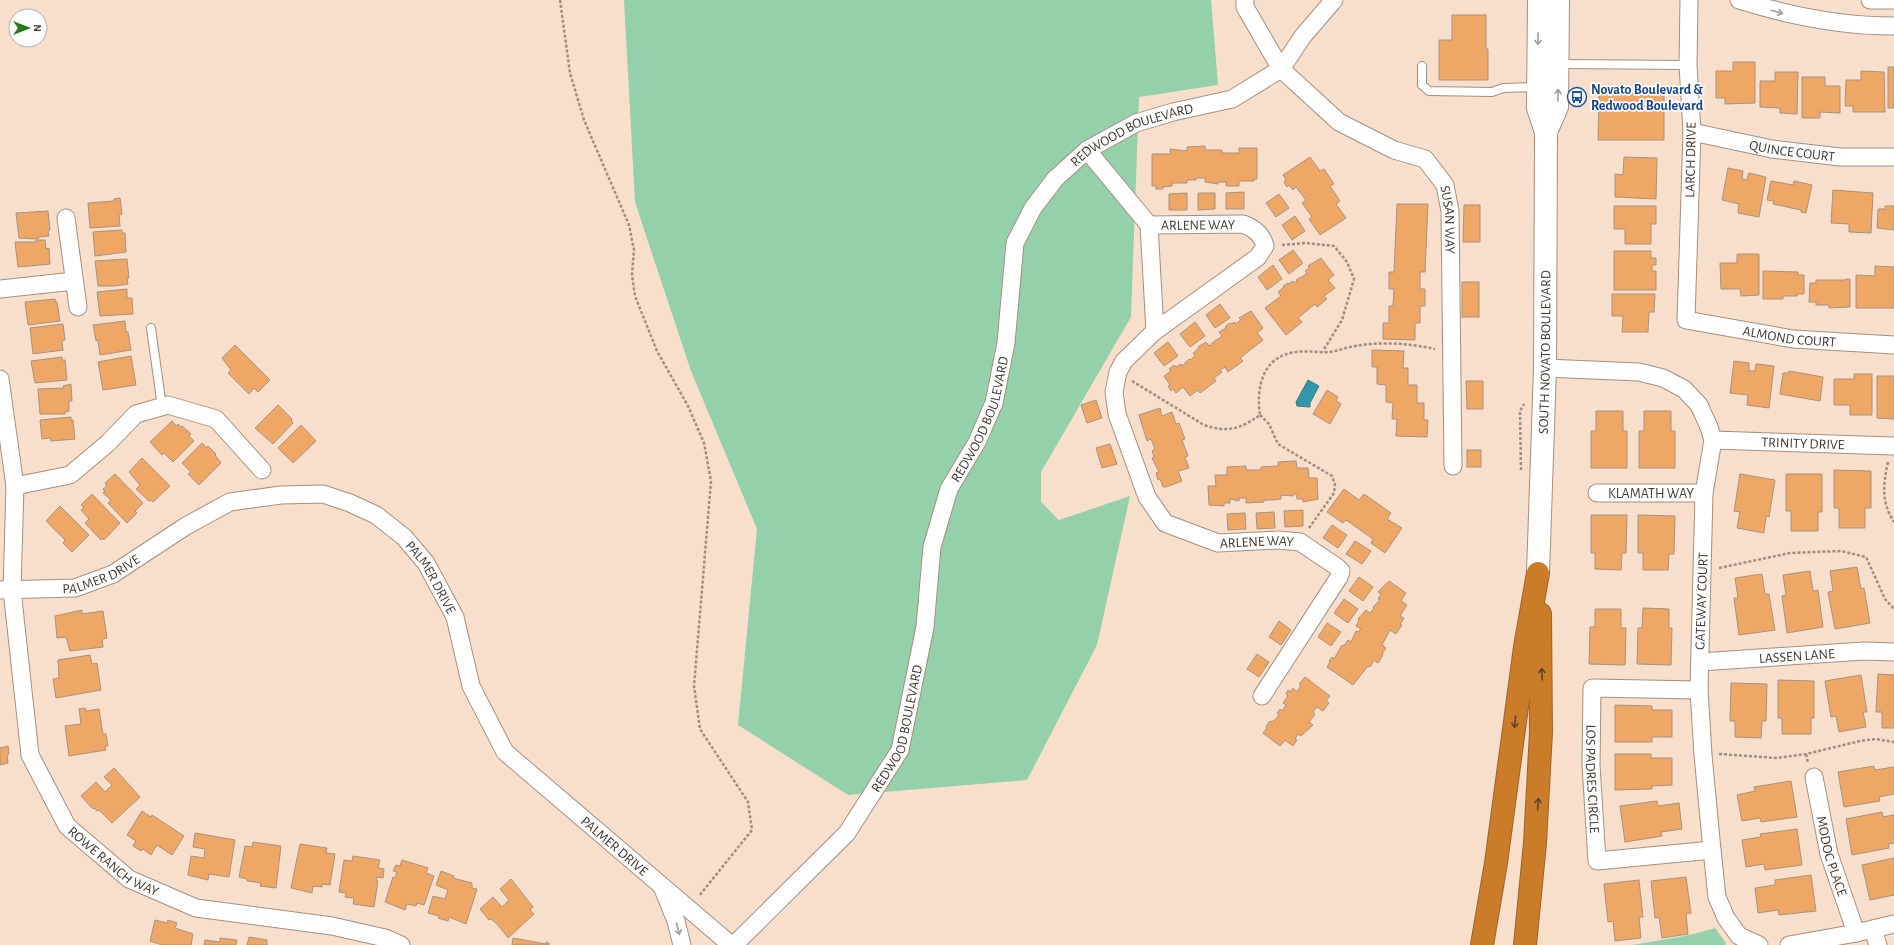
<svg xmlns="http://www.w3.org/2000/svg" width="1894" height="945" viewBox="0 0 1894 945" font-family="'Alegreya Sans',sans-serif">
	<rect width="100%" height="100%" fill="#f7dfcc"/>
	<!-- green -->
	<g fill="#94d0aa">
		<path d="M624,0H1211L1218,85L1139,97L1131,317L1041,472V502L1059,520L1130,496L1097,645L1027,780L848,795L738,725L757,529L691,371L635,202Z"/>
		<path d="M1715,928L1726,943L1725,945H1632C1660,940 1687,937 1715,928Z"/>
	</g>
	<!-- water -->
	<path fill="#3098aa" stroke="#357c86" d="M1308,380L1319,386L1310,403V407L1297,406L1296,402Z"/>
	<!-- building -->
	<g fill="#efa765" stroke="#a89280">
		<path d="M1452,15H1486V49H1488V80H1439V40H1452Z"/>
		<path d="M1733,62H1755V103L1725,104V98H1716V71H1733Z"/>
		<rect x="1888" y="67" width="6" height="41"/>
		<path d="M1861,71L1884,72L1885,112H1853V106H1845L1846,80H1861Z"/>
		<path d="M1775,72H1798L1797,114L1780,113V108L1760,107V81H1775Z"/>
		<path d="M1802,77H1825V86H1840V113L1820,112V118H1802Z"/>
		<path d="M1599,94H1664V140H1598Z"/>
		<path d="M1205,146V150H1222V153H1239V148H1257V179H1254V181H1239V186H1226V182H1218V184L1205,182V178H1196V180H1187V183H1172V186L1163,187V189H1156V186H1152V154H1171L1170,149L1187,151V147Z"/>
		<path d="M1310,157L1320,171L1324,169L1334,184L1330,186L1340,201L1336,204L1346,218L1320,235L1309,219L1312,217L1302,203L1306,200L1296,187L1293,190L1289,185L1287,187L1284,182L1286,180L1283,175Z"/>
		<path d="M1624,157L1657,158L1656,199L1615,197V174L1623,175Z"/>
		<path d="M1728,168L1743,171L1742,179L1747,180L1749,173L1766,177L1759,217L1738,213L1739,204L1722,200Z"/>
		<path d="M1771,181L1793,185L1794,181L1812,185L1806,213L1801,212V210L1773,204L1774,201L1767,200Z"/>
		<path d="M1833,190L1873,193L1871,233L1849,232V224L1831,223Z"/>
		<path d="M1244,192V209H1226V193Z"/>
		<path d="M1187,193V210H1169V194Z"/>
		<path d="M1198,193H1215V209L1198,210Z"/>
		<path d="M1279,194L1289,208L1276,217L1266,203Z"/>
		<path d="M120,198L122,214L119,215L120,226L90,228L88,203L114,201V199Z"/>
		<path d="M1397,204H1428L1425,272H1420V289H1425V306H1420V323H1415V340L1383,339V323H1389V306H1393L1394,289H1389V272H1394Z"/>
		<path d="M1464,205H1480V242H1463Z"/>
		<path d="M1614,206H1656V224H1651V244H1625V229H1614Z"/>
		<path d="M1885,206H1894V230L1877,228L1878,209H1885Z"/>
		<path d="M48,211L50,230L48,231L49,236L39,237V238L36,239L19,238L16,213Z"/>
		<path d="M1295,216L1305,231L1292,240L1282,225Z"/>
		<path d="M122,230V233H125L126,252L95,256L93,232Z"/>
		<path d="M36,240H45L46,249L49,248L50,264L18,267L15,242H36Z"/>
		<path d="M1293,250L1303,263L1289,274L1279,260Z"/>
		<path d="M1614,251H1651V258H1656V265H1652V271H1656V290H1614Z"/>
		<path d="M1737,254H1759V295L1741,296L1740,289H1721L1720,263H1737Z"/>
		<path d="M1321,258L1334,275L1328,280L1335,288L1324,296L1327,299L1317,307L1315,304L1298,318L1302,322L1286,335L1265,308L1281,296L1278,292L1284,287L1283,286L1288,283L1289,284L1293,281L1294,283L1297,281L1296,280L1301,277V278L1307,273L1305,271L1310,267L1308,266Z"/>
		<path d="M127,259L129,278H127L128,284L115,286H98L95,261Z"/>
		<path d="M1273,265L1282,279L1267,290L1258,277Z"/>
		<path d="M1875,266L1894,267V308H1856V275L1875,276Z"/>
		<path d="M1763,271L1798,272V275H1804V294H1797V296H1783V299H1763Z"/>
		<path d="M1845,279H1850V307L1829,308V305H1816V302H1809L1810,283H1816V280H1845Z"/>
		<rect x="1462" y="282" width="17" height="35"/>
		<path d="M127,289V298H132L133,314L100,316L97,292Z"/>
		<path d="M1612,294H1655L1654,312H1649L1648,332H1622L1623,316H1612Z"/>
		<path d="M55,299V302H57L60,321L28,325L25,302Z"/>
		<path d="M1220,304L1230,318L1215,328L1206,315Z"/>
		<path d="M1251,311L1263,328L1257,333L1263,340L1240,358L1243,361L1228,372L1225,367L1220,370L1222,372L1214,378L1216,381L1200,393L1198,390L1190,396L1183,387L1176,393L1173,389L1171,391L1168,386L1170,385L1164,376L1171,371L1169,369L1174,365L1176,367L1181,364L1182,366L1189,359L1190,360L1195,356L1193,353L1199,348L1198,347L1206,342L1209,346L1217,339V340L1222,336L1219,332L1226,328L1225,327L1230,323L1231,324L1234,322L1235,324L1241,320L1239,318Z"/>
		<path d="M125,321L126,332H128L131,350L100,355L98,340L96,341L93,325Z"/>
		<path d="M1195,322L1205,336L1190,347L1180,334Z"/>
		<path d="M63,324L65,340L62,341L63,350L33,354L30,328Z"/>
		<path d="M1168,342L1178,356L1164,366L1154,353Z"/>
		<path d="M235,345L270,380L258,392L254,388L249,394L228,373L231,370L222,358Z"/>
		<path d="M1372,350L1404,351L1403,368H1408V385H1417V403H1424V420H1428L1427,437L1396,436L1397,419H1392L1393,403L1386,402V385L1377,384V367H1372Z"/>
		<path d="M131,356L136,385L103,390L98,362Z"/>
		<path d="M62,357V360H65L67,380L35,383L31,361Z"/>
		<path d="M1734,361L1749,363V371H1755L1756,364L1774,366L1769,408L1747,405L1748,395L1730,393Z"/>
		<path d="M1789,371L1823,377L1820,401L1780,394L1783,373H1789Z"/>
		<path d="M1854,374H1872V415H1850V405H1834V379H1854Z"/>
		<path d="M1877,376H1894V419L1877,418Z"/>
		<path d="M1466,381H1483V409H1467Z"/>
		<path d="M71,384L72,401H69V411L65,412V414H40L38,389L64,388L63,386Z"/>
		<path d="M1327,390L1338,397L1336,401L1341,404L1330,424L1313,414Z"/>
		<path d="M1096,400L1102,418L1087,423L1081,405Z"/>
		<path d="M278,405L292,419L291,420L293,423L273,444L255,428Z"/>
		<path d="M1160,408L1162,416L1172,412L1176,424L1179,423L1185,439L1182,440L1188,456L1185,457L1189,468L1178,471L1182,481L1166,487H1163L1160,479L1158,480L1156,473L1159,472L1152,458L1154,457L1152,451L1155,449L1151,439L1147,441L1139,415Z"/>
		<path d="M1596,411H1623V431H1627V468H1591V431H1596Z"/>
		<path d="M1644,411H1671V431H1675V468H1639V431H1644Z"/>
		<path d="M71,417V420H73L75,439L51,441L50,438L42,439L40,420Z"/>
		<path d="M172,421L176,426L178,424L181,427L182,426L191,434L189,436L194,441L173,462L164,453L162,455L150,442Z"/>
		<path d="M301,425L316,441L293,463L278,448Z"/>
		<path d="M202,443L207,448L208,446L216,454L215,455L221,463L199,485L188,474L191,472L182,463Z"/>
		<path d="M1110,444L1117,464L1102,468L1096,448Z"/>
		<rect x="1467" y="450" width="14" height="17"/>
		<path d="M142,458L170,486L153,502L151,500L149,501L136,489L140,485L129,472Z"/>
		<path d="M1296,461L1297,468H1308L1309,478H1317L1318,499L1303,502V499H1297L1296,494H1293V496L1281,495V499L1273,500H1264V502L1246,503V498H1239V501L1230,499V503H1224V506L1209,505L1208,486H1216L1215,475H1227V467L1246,466V470H1261V467L1278,466V462Z"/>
		<path d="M1834,470L1871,471V508H1865V528H1839V508H1834Z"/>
		<path d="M115,474L143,503L135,511L137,513L127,523L108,503L111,500L103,493L105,492L103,489L107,486L105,483Z"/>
		<path d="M1740,474L1775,480L1769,517L1766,516L1764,533L1737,528L1740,512L1734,511Z"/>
		<path d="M1786,474H1822V512H1818V531H1791V511H1786Z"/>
		<path d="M1344,489L1359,500L1364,494L1391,513L1387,519L1402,528L1385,553L1371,543L1373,539L1346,520L1343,523L1327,512Z"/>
		<path d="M92,494L120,523L104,540L103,538L101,540L85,523L89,519L81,510L84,507L81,505Z"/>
		<path d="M60,506L89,535L72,552L63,543L65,540L46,521Z"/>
		<path d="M1303,510V526L1285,527L1284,511Z"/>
		<path d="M1274,512L1275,528L1257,529L1256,513Z"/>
		<path d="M1245,513L1246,529L1228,530L1227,514Z"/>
		<path d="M1591,515H1627L1626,553H1622L1621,570L1595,569V553H1591Z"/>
		<path d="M1638,515L1675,516L1674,554H1669L1668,570H1643V553H1638Z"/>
		<path d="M1332,525L1347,535L1338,548L1323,538Z"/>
		<path d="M1355,541L1371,551L1362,564L1346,554Z"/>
		<path d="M1857,567L1861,589L1864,588L1870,623L1835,629L1828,592L1833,591L1830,571Z"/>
		<path d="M1810,571L1813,591L1818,590L1823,627L1787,633L1782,596L1786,595L1783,575Z"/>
		<path d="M1762,574L1765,594H1769L1775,630L1739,635L1734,598H1738L1735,578Z"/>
		<path d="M1359,577L1373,587L1363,601L1349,591Z"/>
		<path d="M1389,581L1406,593L1401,601L1407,605L1400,616L1404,618L1400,624L1402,625L1396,634L1390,630L1382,645L1386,648L1382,654L1383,655L1378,663L1374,660L1370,667L1368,666L1353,685L1327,667L1330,662L1329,661L1332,657L1334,659L1342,645L1344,646L1348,640L1351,642L1356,631L1358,632L1361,629L1356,626L1359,620L1358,619L1366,610L1370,613L1374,608L1373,607L1380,600L1378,599L1381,594L1378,592Z"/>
		<path d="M1344,599L1358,609L1348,623L1334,613Z"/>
		<path d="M1643,608L1669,609V628H1672L1671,665L1637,664L1638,628H1642Z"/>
		<path d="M1595,609H1621V628H1626L1625,665L1589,664L1590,627H1595Z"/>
		<path d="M82,610V614L103,611L107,638L102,639L103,647L70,651L66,637L57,638L55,616Z"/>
		<path d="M1279,621L1291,630L1281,645L1269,637Z"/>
		<path d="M1327,623L1341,632L1331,646L1318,637Z"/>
		<path d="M1257,654L1269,662L1259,677L1247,669Z"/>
		<path d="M90,655L92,664L97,663L101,690L56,698L53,679L59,678L58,660Z"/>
		<path d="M1878,674L1894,675V728H1882V712H1876Z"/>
		<path d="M1861,675L1867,712H1863L1866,727L1839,732L1836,716L1831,717L1825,681Z"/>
		<path d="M1305,677L1330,696L1326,701L1329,703L1323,711L1317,707L1313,712L1315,714L1309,722L1313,725L1301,736L1298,734L1295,739L1297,740L1293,746L1285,740L1280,746L1263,733L1267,728L1266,726L1270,721L1272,722L1277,718L1279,715L1277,713L1280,709L1282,711L1286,705L1283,703L1288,696L1286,694L1288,690L1291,692L1293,688L1297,692L1301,685L1299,684Z"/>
		<path d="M1778,680L1814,681V718H1811V734H1782V718H1778Z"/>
		<path d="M1731,683L1767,684L1766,721H1762L1761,738L1735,737V721H1730Z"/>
		<path d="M1615,705L1652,706V710H1672V737H1652V742H1615Z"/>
		<path d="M85,708L86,711L99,709L103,734H106L108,746H105L106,750L69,756L65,726L81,724L79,709Z"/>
		<path d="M8,746L9,754L7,755L8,763L0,765V748Z"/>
		<path d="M1615,754H1651V758H1672V785L1652,786V789L1615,790Z"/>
		<path d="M1874,766L1875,770L1894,767V794L1879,797L1880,801L1844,807L1838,772Z"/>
		<path d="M114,768L140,797L112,823L99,810L97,811L94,808L93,809L81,796L96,782L105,792L112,785L104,777Z"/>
		<path d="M1791,781L1797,817L1761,822L1760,818L1742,821L1737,795L1755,791L1754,787Z"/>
		<path d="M1657,801L1658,806L1679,803L1682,829L1661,832L1662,836L1625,842L1620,806Z"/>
		<path d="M142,811L151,817L152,815L184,836L172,855L157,845L151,855L143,849L141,851L133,846L136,841L127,835Z"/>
		<path d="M1882,812L1883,817L1894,815V843L1888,844L1889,848L1852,855L1846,819Z"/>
		<path d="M1797,829L1802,865L1765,870L1764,864L1746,867L1742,840L1761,837L1760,834Z"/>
		<path d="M195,833L235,840L229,877L209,874L208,880L188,875L191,856L204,858L205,849L193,847Z"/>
		<path d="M253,842L281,846L276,888L260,886L261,883L247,881V879L239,877L245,846L252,847Z"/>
		<path d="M300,844L327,848L326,853L335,854L330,885L322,884V887L313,886L312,893L291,888Z"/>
		<path d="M353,856L380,860L378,868L384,869L383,878L377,877L376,881H378L374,907L353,904L354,898L345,897L346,893L339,892L344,860L352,861Z"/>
		<path d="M1894,858V895L1870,900L1862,865Z"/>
		<path d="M402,860L428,868L426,873L434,876L424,905L417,903L416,906L407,904L405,910L385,902L393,877L395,878L397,872L393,871L396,865L400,866Z"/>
		<path d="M441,871L454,876L453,878L472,883V888L477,889L466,924L449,917L448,921L438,918L439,916L428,913L433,896L445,899L448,890L436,885Z"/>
		<path d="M1811,875L1816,911L1779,915L1778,910L1758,913L1755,888L1775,885V880Z"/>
		<path d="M1686,877L1691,913L1686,914L1688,934L1662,938L1659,917L1655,918L1651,881Z"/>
		<path d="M511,879L533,907L530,910L534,914L508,938L498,925L491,919L489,920L480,909L493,897L502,907L509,900L500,889Z"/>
		<path d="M1639,880L1643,917H1639L1641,938L1615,941L1613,921L1608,922L1604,884Z"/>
		<path d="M155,920L167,923L168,920L177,923L175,928L193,934L191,945H162L150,941Z"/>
		<path d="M249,937L267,940V945H247Z"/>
		<path d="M220,938L237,940L236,945H204L205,940L220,942Z"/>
		<path d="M513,938L546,944V942L549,943V945H512Z"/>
	</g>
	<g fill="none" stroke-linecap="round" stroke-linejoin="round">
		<!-- service casing -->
		<g stroke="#a48f7d" stroke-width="10">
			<g id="service">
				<path d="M1559,64L1688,65"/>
				<path d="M1422,66V85L1429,91L1492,92L1503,88L1537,87"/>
				<path d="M151,328L162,407"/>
			</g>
		</g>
		<!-- minor casing -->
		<g stroke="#a48f7d" stroke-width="19">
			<g id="minor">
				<path id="s1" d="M1245,0V7L1281,69L1339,122L1394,150L1425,159L1445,185L1450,211L1453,466"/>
				<path id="s2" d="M1689,0L1688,65L1692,132L1686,320L1793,339L1894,345"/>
				<path d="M1739,0C1790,16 1841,26 1894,26"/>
				<path d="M1870,0H1894"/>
				<path id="s3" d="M1692,132L1772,149L1840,157H1894"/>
				<path d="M1087,150L1149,225L1155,331"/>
				<path d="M66,218L78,307"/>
				<path id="s4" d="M1149,225L1243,224C1254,228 1262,234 1265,246L1258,257L1155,331L1124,361L1118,372L1114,392L1117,414L1147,497L1165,523L1218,543L1278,540L1300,542L1337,567L1341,571L1339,577L1262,696"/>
				<path d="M0,289L74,281"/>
				<path d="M1545,368L1639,372L1663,378L1684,389L1699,405L1709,427L1713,440L1704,493L1699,690L1703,755L1712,850L1717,897L1726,918L1739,936L1759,945"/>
				<path id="s5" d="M0,379L15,486L12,590L30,755L67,826L129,879L196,908L332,926L385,938L401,945"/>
				<path id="s6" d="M1713,440L1894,446"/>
				<path d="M15,486L70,475L108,443L136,414L168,405L216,419L262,470"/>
				<path id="s7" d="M1597,493H1704"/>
				<path id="s8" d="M0,590L75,588L113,574L186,526L230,502L281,495L323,494L350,503L376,515L404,537L426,563L455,617L471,686L505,752L731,945"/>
				<path id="s9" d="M1700,662L1864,651L1894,652"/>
				<path id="s10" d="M1699,690L1592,688L1591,765L1597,861L1712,850"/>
				<path id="s11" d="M1814,777L1829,854L1856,933"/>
				<path d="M663,889L676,921L682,945"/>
				<path d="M1873,929L1878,945"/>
				<path id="s12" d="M734,945L847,833L900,750L925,627L932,547L949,489L977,442L994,403L1006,343L1015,243L1033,208L1055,179L1087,150L1136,123L1173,112L1232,99L1281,69L1303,36L1334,0"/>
				<path d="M1789,945L1856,933L1894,924"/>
			</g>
		</g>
		<!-- secondary casing -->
		<g stroke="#a48f7d" stroke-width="24">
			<g id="secondary">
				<path d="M1546,132L1557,107L1558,0"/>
				<path id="s13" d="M1538,573L1545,368L1546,132L1538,108L1539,0"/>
			</g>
		</g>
		<!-- motorway casing -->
		<g stroke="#9a652b" stroke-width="24">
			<g id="motorway">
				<path d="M1482,945L1496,863L1525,647L1538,573"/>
				<path d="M1525,945L1535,843L1541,732L1540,614"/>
			</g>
		</g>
		<!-- path -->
		<g stroke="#9e8d80" stroke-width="2.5" stroke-dasharray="3 2" stroke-linecap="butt">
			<path d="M560,0L570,73L584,120L629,225L634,250L632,275L635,296L657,351L688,406L704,443L711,481L694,686L700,729L748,802L752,830L699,896"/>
			<path d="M1282,245L1306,243L1334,246L1347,262L1354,279L1342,320L1323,351"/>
			<path d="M1132,381L1204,425C1228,433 1240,429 1260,415C1256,388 1262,356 1296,352C1309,350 1323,354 1335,351C1340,350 1345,348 1350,347C1378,341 1408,343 1435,349"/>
			<path d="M1260,415L1269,424L1278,444L1332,476L1335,485L1334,493L1309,528"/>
			<path d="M1888,462C1883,485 1881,502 1894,522"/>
			<path d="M1521,470L1520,411L1524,404"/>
			<path d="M1719,568L1790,553L1841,551L1866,557L1885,599L1894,609"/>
			<path d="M1719,754L1777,758L1806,754L1860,741L1876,739L1894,742"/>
			<path d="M1806,754L1808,763"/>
		</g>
		<!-- service -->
		<use href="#service" stroke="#fff" stroke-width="8"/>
		<!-- minor -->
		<use href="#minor" stroke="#fff" stroke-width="17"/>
		<!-- secondary -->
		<use href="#secondary" stroke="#fff" stroke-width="22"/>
		<!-- motorway -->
		<use href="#motorway" stroke="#ca7c28" stroke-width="22"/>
	</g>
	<!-- one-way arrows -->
	<defs><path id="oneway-shaft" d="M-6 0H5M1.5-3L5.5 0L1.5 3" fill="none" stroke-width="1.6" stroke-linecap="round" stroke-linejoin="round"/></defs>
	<g stroke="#a09c98">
		<use href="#oneway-shaft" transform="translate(1777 12) rotate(16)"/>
		<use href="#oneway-shaft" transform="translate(1538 39) rotate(91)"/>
		<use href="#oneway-shaft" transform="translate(1558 95) rotate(-89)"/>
		<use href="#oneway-shaft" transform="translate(678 929) rotate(75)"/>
	</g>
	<g stroke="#5d462f">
		<use href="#oneway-shaft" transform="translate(1542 674) rotate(-91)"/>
		<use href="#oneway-shaft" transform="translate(1515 722) rotate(97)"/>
		<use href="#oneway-shaft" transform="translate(1538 804) rotate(-86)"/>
	</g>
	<!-- icons -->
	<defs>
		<g id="bus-ring" transform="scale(1)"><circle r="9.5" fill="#fff" stroke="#1a4fb4" stroke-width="1.5"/><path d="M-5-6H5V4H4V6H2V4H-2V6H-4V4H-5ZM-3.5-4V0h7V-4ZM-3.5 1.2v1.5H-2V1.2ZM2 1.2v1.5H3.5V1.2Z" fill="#1a4fb4"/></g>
	</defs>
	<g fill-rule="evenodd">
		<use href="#bus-ring" x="1577" y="97"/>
	</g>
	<g text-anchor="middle" stroke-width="3.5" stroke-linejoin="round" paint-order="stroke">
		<!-- transit labels -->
		<g font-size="14" font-weight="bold" fill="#164399" stroke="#fff" text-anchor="start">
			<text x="1591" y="94">Novato Boulevard &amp;<tspan x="1591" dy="16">Redwood Boulevard</tspan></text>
		</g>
		<!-- street labels -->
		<g font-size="14" fill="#423931" stroke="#fff">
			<text dy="5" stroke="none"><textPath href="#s12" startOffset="949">REDWOOD BOULEVARD</textPath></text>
			<text dy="5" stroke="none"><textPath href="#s3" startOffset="102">QUINCE COURT</textPath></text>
			<text transform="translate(1690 160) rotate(-89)" y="5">LARCH DRIVE</text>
			<text dy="5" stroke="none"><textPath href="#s1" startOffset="319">SUSAN WAY</textPath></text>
			<text dy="5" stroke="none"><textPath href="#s4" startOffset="49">ARLENE WAY</textPath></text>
			<text dy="5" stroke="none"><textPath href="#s2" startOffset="425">ALMOND COURT</textPath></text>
			<text dy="5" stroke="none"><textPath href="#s13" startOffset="221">SOUTH NOVATO BOULEVARD</textPath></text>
			<text dy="5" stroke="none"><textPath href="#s12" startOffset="601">REDWOOD BOULEVARD</textPath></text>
			<text dy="5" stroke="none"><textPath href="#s6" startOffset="90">TRINITY DRIVE</textPath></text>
			<text dy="5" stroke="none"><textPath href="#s7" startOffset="54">KLAMATH WAY</textPath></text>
			<text dy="5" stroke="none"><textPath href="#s4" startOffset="580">ARLENE WAY</textPath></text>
			<text dy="5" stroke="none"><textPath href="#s8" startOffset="104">PALMER DRIVE</textPath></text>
			<text dy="5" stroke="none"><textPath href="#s8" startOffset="488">PALMER DRIVE</textPath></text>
			<text transform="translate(1701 601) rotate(-88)" y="5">GATEWAY COURT</text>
			<text dy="5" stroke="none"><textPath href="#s9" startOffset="97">LASSEN LANE</textPath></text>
			<text dy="5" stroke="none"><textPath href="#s12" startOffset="277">REDWOOD BOULEVARD</textPath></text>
			<text dy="5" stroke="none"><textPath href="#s10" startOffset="198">LOS PADRES CIRCLE</textPath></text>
			<text dy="5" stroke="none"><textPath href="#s8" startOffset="824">PALMER DRIVE</textPath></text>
			<text dy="5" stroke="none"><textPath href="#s11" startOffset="81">MODOC PLACE</textPath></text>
			<text dy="5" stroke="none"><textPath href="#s5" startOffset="517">ROWE RANCH WAY</textPath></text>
		</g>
	</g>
	<!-- north arrow -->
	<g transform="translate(28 28) rotate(90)"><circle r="19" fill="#ffffff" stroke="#b3b0ad"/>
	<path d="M0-3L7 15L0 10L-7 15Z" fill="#28751b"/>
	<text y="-6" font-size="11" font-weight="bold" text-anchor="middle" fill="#423931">N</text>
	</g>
</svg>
